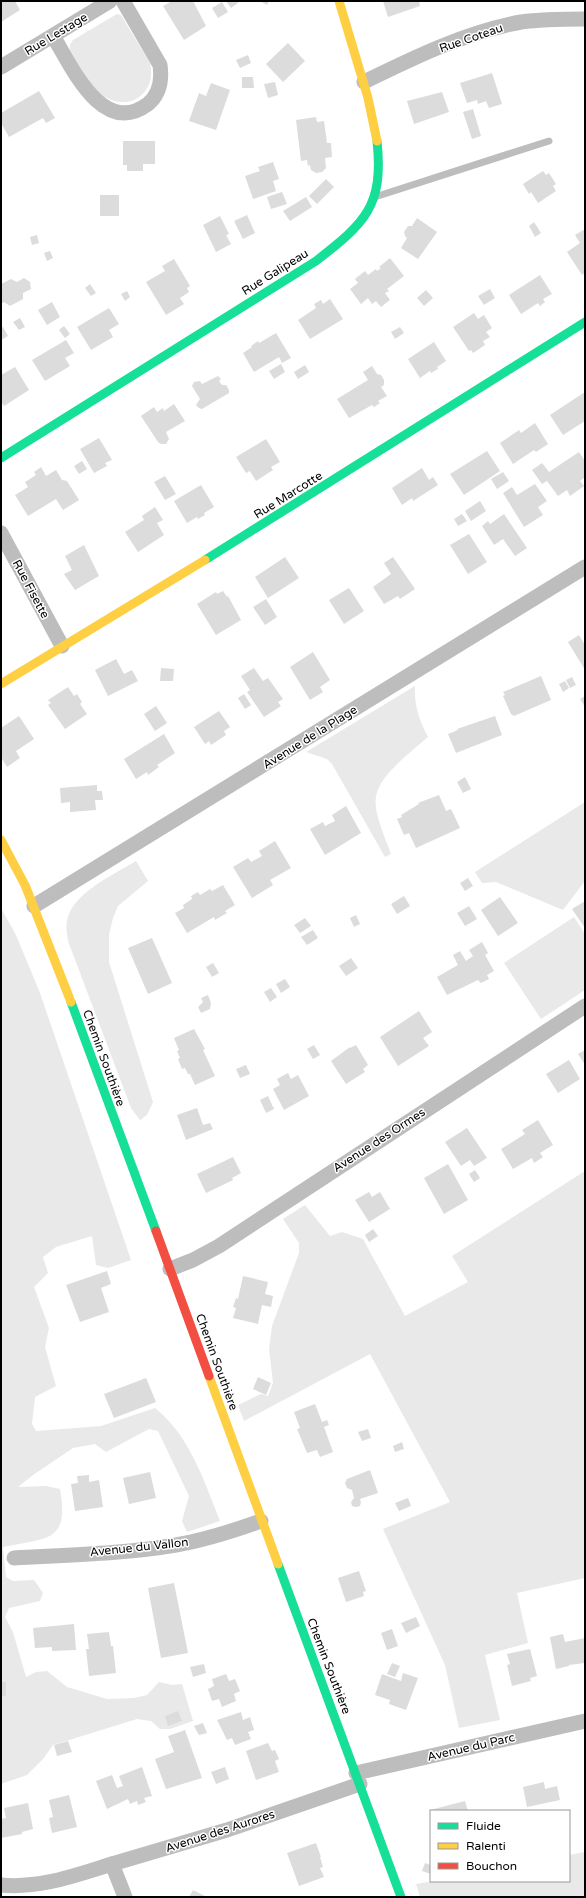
<svg xmlns="http://www.w3.org/2000/svg" width="586" height="1898" viewBox="0 0 586 1898" font-family="'Varela Round',sans-serif">
	<rect width="100%" height="100%" fill="#fff"/>
	<!-- green -->
	<g fill="#e9e9e9">
		<path d="M117,14L121,15L150,63C157,92 131,112 105,97C89,88 80,68 71,53C69,48 69,45 73,40Z"/>
		<path d="M415,686C414,705 419,720 428,737C411,752 379,775 376,797C373,812 386,839 391,854L385,857L332,764L327,759L306,752Z"/>
		<path d="M585,802V881L563,910L496,882L482,883L475,872Z"/>
		<path d="M136,861L148,881L118,906L113,918L109,935V962L153,1102L147,1115L140,1120L131,1108L68,941C67,933 65,925 68,917C75,892 115,874 136,861Z"/>
		<path d="M1,908L16,935L40,993L131,1260L108,1268L96,1265L92,1236L56,1247L43,1257L48,1273L34,1287L49,1328L45,1347L56,1386L35,1397L32,1424L36,1431L101,1426L155,1408C190,1436 204,1481 220,1521L187,1532L182,1521L189,1496L158,1431L149,1429L106,1452L95,1444L73,1448L33,1475L18,1487L46,1486L60,1489C70,1543 46,1538 3,1547L6,1577L13,1581L34,1580L43,1593L40,1601L9,1608L5,1617L13,1632L26,1677L36,1672L47,1671L67,1687L107,1699L134,1698L147,1695L159,1682L172,1685L182,1684L193,1721L170,1729H160L151,1721L137,1719L53,1745L43,1759L27,1775L1,1784Z"/>
		<path d="M574,917L585,934V990L541,1019L504,963Z"/>
		<path d="M585,1171V1578L517,1593L528,1643L485,1655L500,1720L459,1728L445,1665L383,1529L450,1502L370,1354L244,1421L238,1405L261,1394L268,1396L273,1383L269,1349L272,1326L299,1253V1243L283,1219L305,1205L330,1236L342,1232L363,1239L405,1316L468,1282L452,1256Z"/>
		<path d="M585,1852V1897H420L416,1884L433,1881H569V1855Z"/>
	</g>
	<!-- building -->
	<g fill="#dcdcdc">
		<path d="M1,1H15L20,10L1,22Z"/>
		<path d="M172,1H193L206,26L184,40L163,6Z"/>
		<path d="M226,1H237L238,3L231,8Z"/>
		<path d="M260,1H269L267,5Z"/>
		<path d="M383,1H419L420,6L388,17Z"/>
		<path d="M222,2L228,12L218,18L212,8Z"/>
		<path d="M288,43L305,61L283,82L266,64Z"/>
		<path d="M248,55L251,63L240,68L236,60Z"/>
		<path d="M492,73L502,104L489,108L486,101L478,104L477,100L467,103L460,83Z"/>
		<path d="M242,77H253L254,88H242Z"/>
		<path d="M275,82L278,95L268,98L264,84Z"/>
		<path d="M211,83L230,90L216,130L189,121L199,93L206,96Z"/>
		<path d="M39,91L55,118L46,123L43,118L9,137L1,123V113Z"/>
		<path d="M442,92L449,112L414,124L407,101Z"/>
		<path d="M473,109L481,136L472,139L463,112Z"/>
		<path d="M316,117L317,122L324,121L327,143H331L332,157L325,158L326,168L322,172L316,173L311,170L310,165L308,166L307,160L301,161L296,120Z"/>
		<path d="M123,141H155V164H143V171H127V165H123Z"/>
		<path d="M273,162L279,179L273,181L276,191L253,199L245,176L260,171L258,167Z"/>
		<path d="M543,171L546,175L549,173L556,184L553,186L556,191L538,203L531,192L529,194L523,184Z"/>
		<path d="M326,179L334,187L317,204L309,196Z"/>
		<path d="M282,192L287,204L271,209L267,197Z"/>
		<rect x="100" y="195" width="19" height="21"/>
		<path d="M306,197L312,207L290,221L283,211Z"/>
		<path d="M247,215L255,233L243,239L234,221Z"/>
		<path d="M220,216L229,234L226,235L231,244L216,252L203,225Z"/>
		<path d="M417,218L437,232L418,259L401,248L407,238L405,236L404,232L408,226H412Z"/>
		<path d="M534,222L541,233L535,237L529,226Z"/>
		<path d="M585,229V273L582,275L567,252L580,243L575,235Z"/>
		<path d="M37,235L39,243L32,245L30,237Z"/>
		<path d="M50,251L53,258L47,261L44,253Z"/>
		<path d="M390,258L404,276L387,289L389,291L385,293L390,300L381,307L376,301L372,304L368,298L361,304L350,289L358,283L355,279L365,271L368,275L376,269L377,271L381,268L379,267Z"/>
		<path d="M174,259L190,286L187,288L189,292L180,298L184,304L166,315L146,282L165,271L162,266Z"/>
		<path d="M540,275L552,294L543,299L545,302L540,306L538,303L521,314L509,295Z"/>
		<path d="M24,278L30,282L31,289L23,293V299L10,306L4,302L1,304V284L11,279L17,282Z"/>
		<path d="M90,284L96,293L91,296L85,288Z"/>
		<path d="M490,289L495,298L484,305L478,296Z"/>
		<path d="M426,290L433,298L424,306L417,298Z"/>
		<path d="M127,291L130,297L125,301L121,294Z"/>
		<path d="M330,299L343,319L310,339L298,320L316,308L314,304L321,300L323,304Z"/>
		<path d="M52,302L60,317L47,325L38,310Z"/>
		<path d="M109,308L119,324L109,330L113,337L91,350L77,327Z"/>
		<path d="M474,313L478,319L484,315L492,328L486,332L490,337L483,341L485,345L473,353L471,350L469,351L453,327Z"/>
		<path d="M20,318L25,327L19,330L13,322Z"/>
		<path d="M64,326L70,334L65,338L59,330Z"/>
		<path d="M3,327L8,336L1,340V328Z"/>
		<path d="M400,327L404,333L395,339L391,332Z"/>
		<path d="M276,333L291,358L282,363L279,357L254,372L243,353L252,347L251,346L258,341L259,343Z"/>
		<path d="M66,340L74,353L65,358L70,366L45,381L32,360Z"/>
		<path d="M434,342L446,361L437,367L438,369L431,373L430,371L420,378L408,359Z"/>
		<path d="M281,364L285,372L274,379L269,371Z"/>
		<path d="M305,365L309,372L298,379L294,372Z"/>
		<path d="M372,366L377,374L381,375L384,380V385L381,387L387,396L378,401L380,403L374,407L372,405L349,418L337,399L368,380L363,372Z"/>
		<path d="M15,367L29,390L4,406L1,401V375Z"/>
		<path d="M218,376L221,379L219,381L222,385H226L229,390V393L202,409L199,408L196,405L200,399L192,386L194,382L200,381L202,384Z"/>
		<path d="M585,392V421L563,435L550,415Z"/>
		<path d="M174,404L185,421L166,432L169,439L166,444H161L158,442L141,416L154,407L157,412L163,408L164,411Z"/>
		<path d="M535,423L548,444L536,452L534,450L513,464L500,443L519,430L521,433Z"/>
		<path d="M99,438L112,460L105,463L107,466L94,473L80,449Z"/>
		<path d="M266,439L280,462L271,467L273,470L256,481L250,471L246,473L236,457Z"/>
		<path d="M487,451L500,471L464,495L450,474Z"/>
		<path d="M579,452L585,461V477L580,481L584,486L570,496L567,490L558,496L547,481L542,484L532,470L542,463L549,472Z"/>
		<path d="M82,461L87,469L79,474L74,466Z"/>
		<path d="M41,467L46,476L56,470L62,480L67,481L79,500L63,510L56,499L28,516L15,495L28,487L25,482L36,475L34,472Z"/>
		<path d="M422,468L429,480L433,477L438,485L413,501L412,498L402,505L392,488Z"/>
		<path d="M503,472L509,481L497,489L491,479Z"/>
		<path d="M165,476L176,494L165,500L154,482Z"/>
		<path d="M535,484L547,501L538,507L543,515L524,527L503,493L512,487L517,495Z"/>
		<path d="M201,485L214,507L204,513L205,515L198,519L197,517L187,523L174,501Z"/>
		<path d="M480,501L486,511L471,521L465,511Z"/>
		<path d="M155,507L163,520L157,523L164,535L138,552L125,532L144,520L142,516Z"/>
		<path d="M462,514L467,521L458,526L454,519Z"/>
		<path d="M504,514L527,548L515,556L503,539L494,545L482,526L488,521L490,524Z"/>
		<path d="M469,534L487,562L468,574L450,545Z"/>
		<path d="M84,545L99,576L75,590L64,574L72,570L65,556Z"/>
		<path d="M285,557L299,578L268,598L255,577Z"/>
		<path d="M393,557L415,589L400,599L398,596L384,604L373,587L391,574L384,563Z"/>
		<path d="M349,588L364,611L344,624L329,600Z"/>
		<path d="M223,591L227,597L228,596L241,620L216,635L197,604L216,592L217,594Z"/>
		<path d="M266,599L277,617L265,625L253,607Z"/>
		<path d="M579,635L585,645V670L568,642Z"/>
		<path d="M313,652L330,680L320,687L323,692L310,700L290,667Z"/>
		<path d="M116,659L124,674L132,670L138,681L108,696L95,670Z"/>
		<path d="M161,668L174,669L173,681H160Z"/>
		<path d="M254,668L263,681L268,678L283,699L278,702L281,706L264,717L247,692L250,690L241,676Z"/>
		<path d="M541,676L551,700L514,716L511,714L503,696L505,695L503,692Z"/>
		<path d="M572,677L576,685L570,688L566,680Z"/>
		<path d="M565,681L569,688L563,692L559,684Z"/>
		<path d="M68,687L74,696L77,694L82,702L80,704L87,714L65,729L48,705L51,703L48,700Z"/>
		<path d="M244,694L251,705L245,709L238,698Z"/>
		<path d="M585,696V707L580,699Z"/>
		<path d="M156,706L167,723L155,731L144,714Z"/>
		<path d="M219,711L230,727L224,731L226,735L211,745L209,741L205,744L194,727Z"/>
		<path d="M19,716L34,739L16,751L20,758L7,767L1,757V728Z"/>
		<path d="M495,716L502,735L456,753L448,734L458,730L457,729Z"/>
		<path d="M164,734L175,753L157,765L159,767L148,775L147,772L136,779L124,759Z"/>
		<path d="M465,777L471,789L463,793L457,782Z"/>
		<path d="M97,785V791H102L103,800H95L96,810L70,812V802L61,803L60,788Z"/>
		<path d="M439,795L446,811L451,809L460,828L416,848L409,833L404,835L397,819L402,817L401,815L419,804L418,803Z"/>
		<path d="M346,806L361,833L325,855L310,829L323,822L325,826L335,821L332,815Z"/>
		<path d="M275,841L291,868L270,880L273,885L252,898L233,867L248,858L251,862L262,856L259,851Z"/>
		<path d="M468,878L473,886L465,891L460,883Z"/>
		<path d="M223,885L235,905L225,911L227,913L215,920L214,917L187,933L175,913L184,908L183,905L192,899L191,896L198,892L200,895L210,889L212,891Z"/>
		<path d="M404,896L410,906L397,914L391,904Z"/>
		<path d="M500,897L518,923L498,936L481,910Z"/>
		<path d="M585,901V928L572,909Z"/>
		<path d="M469,906L477,919L465,926L457,913Z"/>
		<path d="M356,915L360,924L354,927L350,918Z"/>
		<path d="M305,918L311,926L300,933L294,925Z"/>
		<path d="M313,930L318,938L307,945L301,937Z"/>
		<path d="M152,938L172,983L148,994L128,948Z"/>
		<path d="M482,942L488,953L485,955L494,971L487,975L489,979L481,983L478,980L447,995L437,977L458,965L453,955L460,951L466,961L473,956L469,950Z"/>
		<path d="M351,958L358,968L346,976L339,966Z"/>
		<path d="M213,963L219,973L212,977L206,967Z"/>
		<path d="M285,979L290,987L281,993L276,984Z"/>
		<path d="M271,988L277,997L270,1002L264,992Z"/>
		<path d="M208,995L211,1003L210,1009L201,1013L198,1007L203,1002L201,998Z"/>
		<path d="M419,1011L432,1032L423,1038L429,1046L398,1066L380,1037Z"/>
		<path d="M194,1029L205,1049L203,1050L215,1076L195,1085L190,1074H188L185,1068L182,1069L178,1059L180,1058L177,1051L179,1050L174,1038Z"/>
		<path d="M314,1045L320,1055L313,1059L307,1049Z"/>
		<path d="M356,1045L368,1065L363,1069L365,1072L346,1084L331,1061L350,1047V1048Z"/>
		<path d="M585,1050V1065L578,1054Z"/>
		<path d="M569,1060L580,1079L558,1093L546,1074Z"/>
		<path d="M246,1065L250,1074L240,1078L236,1069Z"/>
		<path d="M288,1073L291,1079L298,1075L309,1096L284,1110L273,1089L280,1085L277,1079Z"/>
		<path d="M268,1096L274,1109L266,1113L260,1100Z"/>
		<path d="M197,1108L203,1125L210,1123L213,1129L186,1140L177,1115Z"/>
		<path d="M538,1120L553,1145L540,1153L543,1157L534,1163L532,1158L513,1169L501,1149L525,1134L522,1130Z"/>
		<path d="M467,1128L487,1158L474,1166L470,1160L461,1166L445,1142Z"/>
		<path d="M233,1157L241,1173L232,1178L233,1180L206,1193L197,1174Z"/>
		<path d="M448,1164L468,1200L444,1214L424,1178Z"/>
		<path d="M475,1170L480,1178L474,1182L469,1174Z"/>
		<path d="M369,1192L372,1197L380,1192L390,1209L369,1222L355,1200Z"/>
		<path d="M373,1229L378,1236L369,1242L365,1235Z"/>
		<path d="M107,1271L111,1284L101,1288L109,1312L80,1322L66,1285Z"/>
		<path d="M243,1276L268,1282L265,1294L273,1296L271,1307L262,1305L258,1324L233,1318L236,1308L233,1307L236,1298L238,1299Z"/>
		<path d="M258,1377L271,1383L266,1395L253,1389Z"/>
		<path d="M146,1378L156,1402L114,1418L104,1394Z"/>
		<path d="M315,1404L322,1422L327,1420L329,1425L324,1427L333,1452L320,1457L317,1450L307,1453L297,1429L300,1428L294,1412Z"/>
		<path d="M368,1429L371,1438L362,1441L358,1432Z"/>
		<path d="M402,1442L404,1449L395,1452L393,1446Z"/>
		<path d="M370,1470L378,1493L360,1499L361,1502L360,1506L356,1507L352,1506L351,1502L354,1498L352,1490L347,1488L345,1483L347,1479Z"/>
		<path d="M150,1472L156,1498L129,1504L123,1478Z"/>
		<path d="M89,1475V1482L99,1480L103,1507L75,1511L71,1484L78,1483L77,1476Z"/>
		<path d="M408,1498L411,1506L399,1511L395,1503Z"/>
		<path d="M359,1571L366,1591L363,1592L364,1596L346,1602L338,1578Z"/>
		<path d="M174,1583L188,1653L161,1658L148,1588Z"/>
		<path d="M416,1617L420,1626L406,1633L401,1623Z"/>
		<path d="M74,1624L76,1650L52,1651V1647L35,1648L33,1628Z"/>
		<path d="M392,1629L398,1646L387,1650L381,1633Z"/>
		<path d="M109,1632L111,1646H113L116,1673L89,1676L86,1649H89L87,1634Z"/>
		<path d="M563,1634L565,1642L585,1638V1663L569,1665V1666L556,1669L550,1637Z"/>
		<path d="M530,1649L537,1676L530,1678L531,1681L512,1686L507,1665L510,1664L507,1654Z"/>
		<path d="M392,1663L400,1666L395,1677L387,1674Z"/>
		<path d="M204,1664L206,1673L193,1677L190,1667Z"/>
		<path d="M403,1673L418,1678L406,1710L389,1704L390,1700L375,1695L382,1674L401,1681Z"/>
		<path d="M226,1674L229,1681L235,1679L240,1691L234,1694L236,1701L222,1707L219,1699L212,1701L208,1689L214,1686L212,1679Z"/>
		<rect x="1" y="1682" width="5" height="14"/>
		<path d="M178,1711L182,1721L168,1726L165,1716Z"/>
		<path d="M241,1712L243,1720L250,1717L254,1730L248,1732L251,1739L235,1745L232,1738L227,1740L217,1720Z"/>
		<path d="M203,1723L207,1733L199,1735L194,1726Z"/>
		<path d="M185,1730L202,1778L166,1789L155,1759L174,1752L168,1736Z"/>
		<path d="M68,1741L72,1752L57,1756L54,1745Z"/>
		<path d="M268,1743L272,1751L275,1750L279,1759L275,1761L279,1772L256,1780L246,1751Z"/>
		<path d="M142,1767L152,1796L144,1798L146,1802L138,1805L137,1801L130,1804L128,1799L107,1809L96,1781L112,1775L117,1788L123,1786L119,1776Z"/>
		<path d="M225,1767L229,1779L216,1784L211,1772Z"/>
		<path d="M544,1782L545,1789L557,1786L560,1800L527,1807L523,1787Z"/>
		<path d="M69,1795L77,1827L52,1833L49,1818L53,1817L49,1800Z"/>
		<path d="M465,1801L468,1811H430V1810Z"/>
		<path d="M28,1803L33,1829L22,1832V1834L1,1838V1819L6,1818L4,1808Z"/>
		<path d="M316,1843L321,1857H320L323,1867L320,1868L324,1877L299,1886L287,1853Z"/>
		<path d="M425,1863L431,1865V1874L422,1871Z"/>
		<path d="M193,1890L207,1897H189Z"/>
	</g>
	<g fill="none" stroke-linecap="round" stroke-linejoin="round">
		<!-- lane -->
		<path stroke="#bdbdbd" stroke-width="7" d="M378,196L549,141"/>
		<!-- street -->
		<g stroke="#bdbdbd" stroke-width="15">
			<path d="M53,36C71,65 102,138 148,104C160,94 162,79 160,65L123,1"/>
			<path d="M1,67L110,1"/>
			<path d="M364,82C413,58 466,32 521,22C542,19 563,19 585,19"/>
			<path d="M1,533L62,646"/>
			<path d="M34,906L585,567"/>
			<path d="M170,1269L193,1260L219,1246L585,1006"/>
			<path d="M14,1558C67,1555 123,1554 176,1545C205,1540 233,1531 261,1521"/>
			<path d="M356,1773L585,1721"/>
			<path d="M1,1885C39,1889 76,1875 112,1864"/>
			<path d="M125,1897L112,1864L227,1830L360,1784"/>
		</g>
		<!-- fast -->
		<g stroke="#16e098" stroke-width="9">
			<path d="M1,458L316,261C365,223 384,206 377,141"/>
			<path d="M205,560L585,322"/>
			<path d="M71,1002L156,1231"/>
			<path d="M278,1564L401,1897"/>
		</g>
		<!-- slow -->
		<g stroke="#ffcf43" stroke-width="9">
			<path d="M339,1L368,98L377,141"/>
			<path d="M1,684L205,560"/>
			<path d="M1,840L25,885L71,1002"/>
			<path d="M209,1376L278,1564"/>
		</g>
		<!-- jam -->
		<path stroke="#f24e42" stroke-width="9" d="M156,1231L209,1376"/>
	</g>
	<g text-anchor="middle" stroke-width="3" stroke-linejoin="round" paint-order="stroke">
		<!-- street labels -->
		<g font-size="12" fill="#000" stroke="#fff">
			<text transform="translate(56 34) rotate(-31)" y="4">Rue Lestage</text>
			<text transform="translate(471 38) rotate(-19)" y="4">Rue Coteau</text>
			<text transform="translate(275 272) rotate(-32)" y="4">Rue Galipeau</text>
			<text transform="translate(288 495) rotate(-32)" y="4">Rue Marcotte</text>
			<text transform="translate(31 589) rotate(62)" y="4">Rue Fisette</text>
			<text transform="translate(310 737) rotate(-32)" y="4">Avenue de la Plage</text>
			<text transform="translate(104 1058) rotate(70)" y="4">Chemin Southière</text>
			<text transform="translate(379 1140) rotate(-33)" y="4">Avenue des Ormes</text>
			<text transform="translate(217 1362) rotate(70)" y="4">Chemin Southière</text>
			<text transform="translate(139 1547) rotate(-6)" y="4">Avenue du Vallon</text>
			<text transform="translate(329 1666) rotate(69)" y="4">Chemin Southière</text>
			<text transform="translate(471 1747) rotate(-13)" y="4">Avenue du Parc</text>
			<text transform="translate(220 1831) rotate(-18)" y="4">Avenue des Aurores</text>
		</g>
	</g>
	<!-- border -->
	<rect width="586" height="1898" fill="none" stroke="#000000" stroke-width="4"/>
	<!-- legend -->
	<rect x="430" y="1810" width="140" height="72" fill="#ffffff" stroke="#999999"/>
	<rect x="438" y="1823" width="20" height="6" fill="#16e098" stroke="#999999"/>
	<text x="466" y="1830" font-size="12" fill="#000000">Fluide</text>
	<rect x="438" y="1843" width="20" height="6" fill="#ffcf43" stroke="#999999"/>
	<text x="466" y="1850" font-size="12" fill="#000000">Ralenti</text>
	<rect x="438" y="1863" width="20" height="6" fill="#f24e42" stroke="#999999"/>
	<text x="466" y="1870" font-size="12" fill="#000000">Bouchon</text>
</svg>
